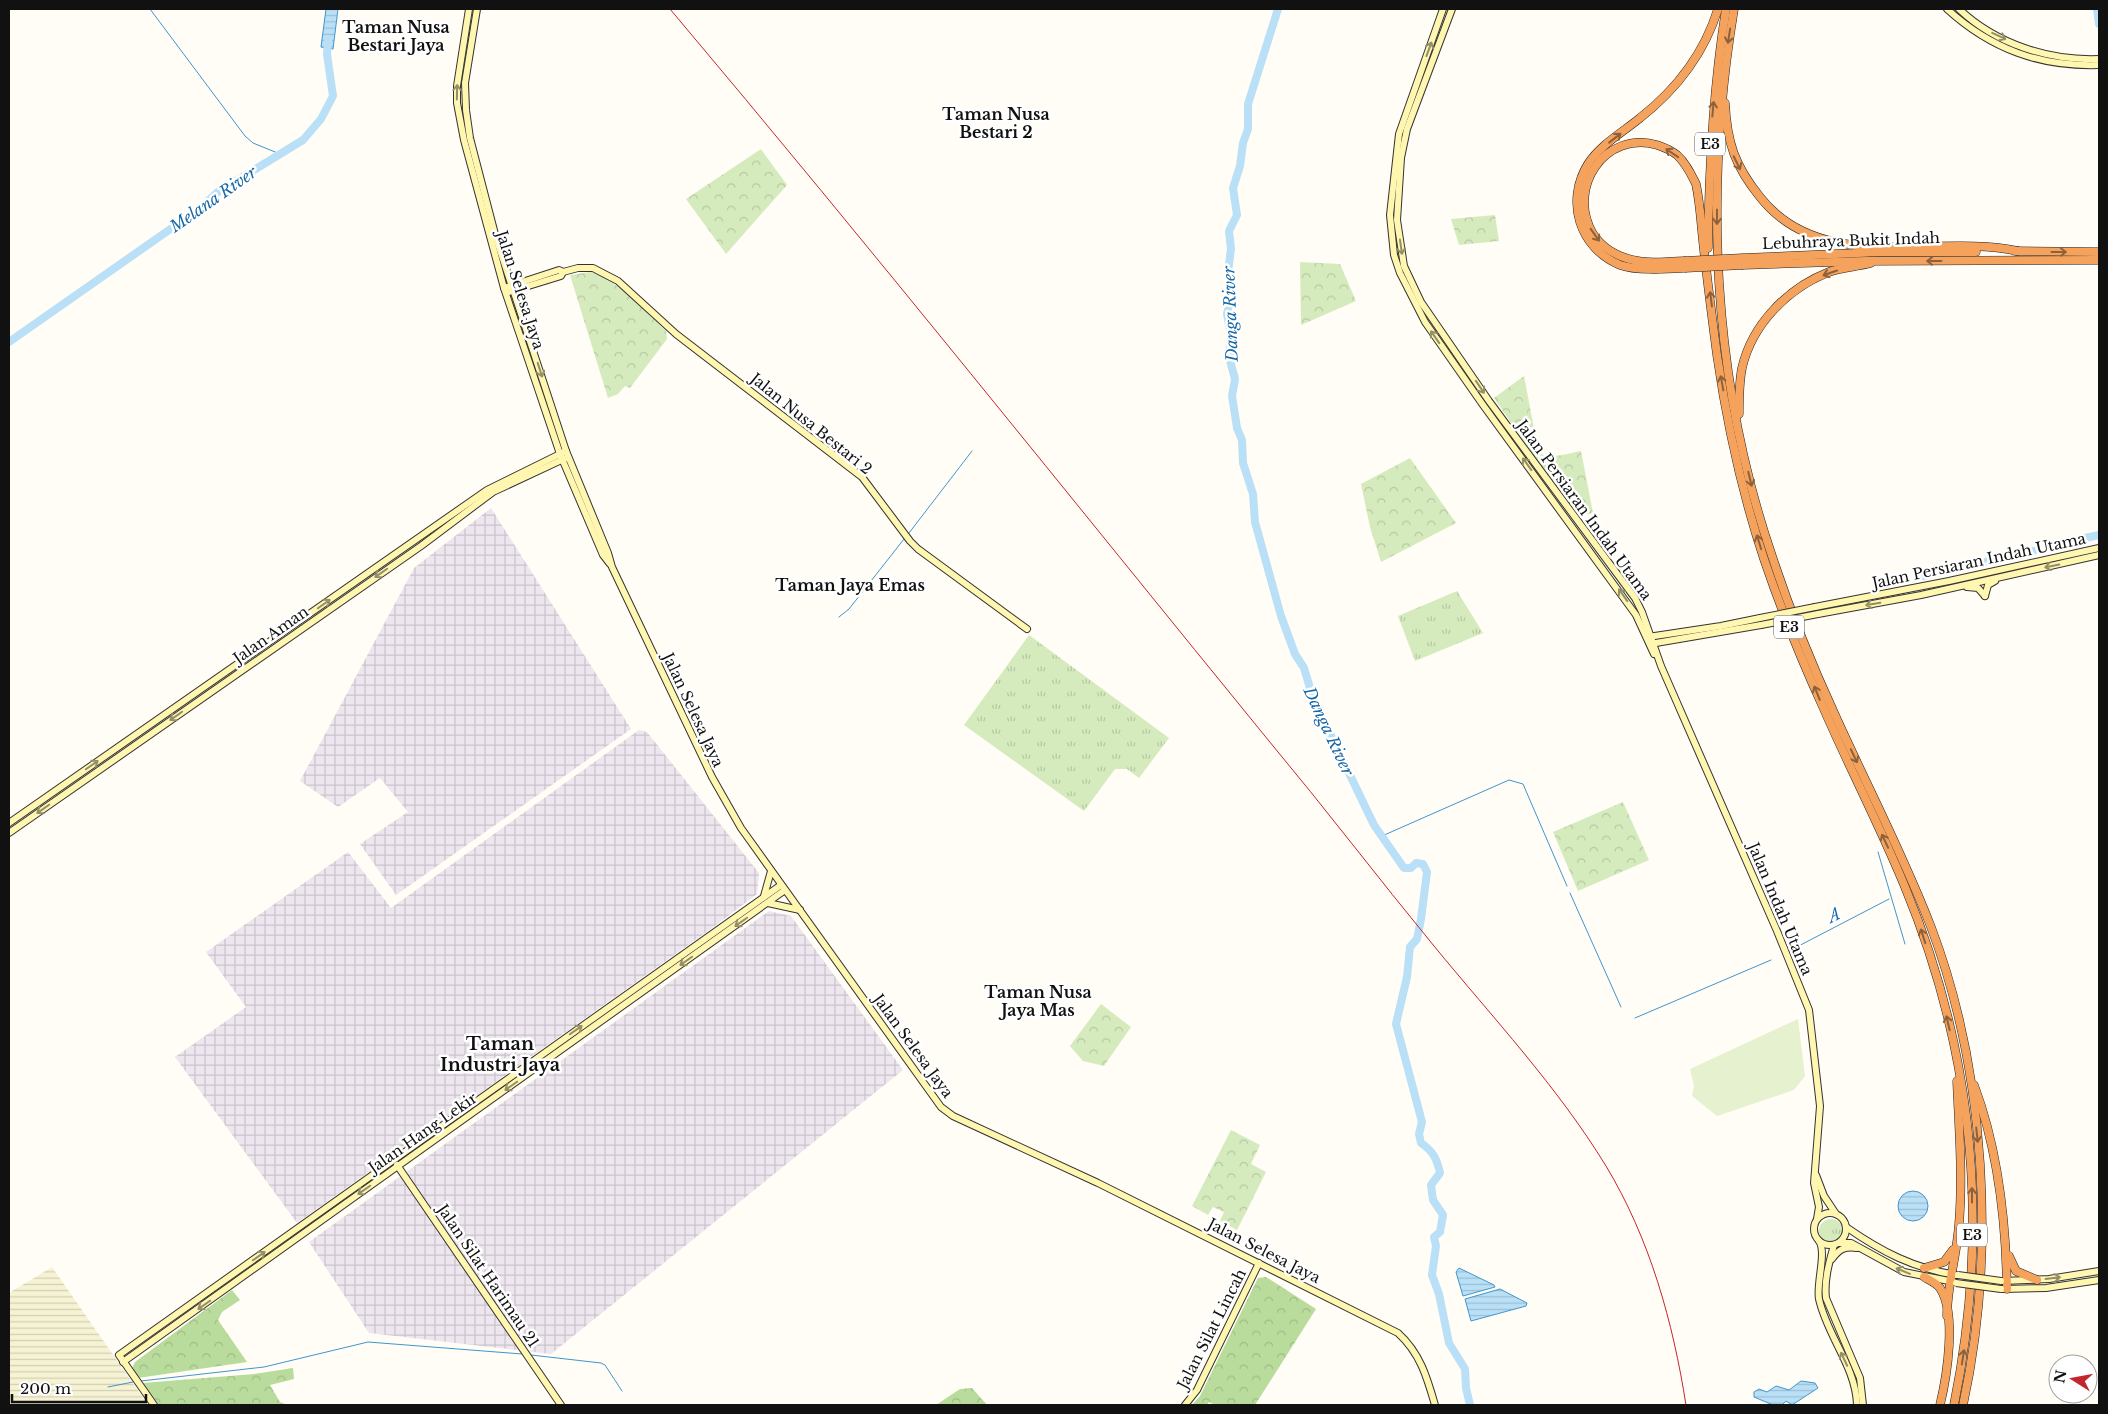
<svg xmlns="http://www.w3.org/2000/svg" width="2108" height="1414" viewBox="0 0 2108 1414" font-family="'Libre Baskerville',serif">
	<defs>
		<pattern id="industrial-grid" width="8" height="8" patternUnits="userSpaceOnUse" patternTransform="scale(1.25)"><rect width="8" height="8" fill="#eee6ef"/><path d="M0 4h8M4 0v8" fill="none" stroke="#cbc4cc"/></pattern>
		<pattern id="farmland-rules" width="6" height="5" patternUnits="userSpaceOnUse" patternTransform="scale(1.25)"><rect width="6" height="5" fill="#f6f3d4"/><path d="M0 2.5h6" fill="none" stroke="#d2cfb5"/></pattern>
		<pattern id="grass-tufts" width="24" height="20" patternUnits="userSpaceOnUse" patternTransform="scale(1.25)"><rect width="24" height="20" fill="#d5ebbd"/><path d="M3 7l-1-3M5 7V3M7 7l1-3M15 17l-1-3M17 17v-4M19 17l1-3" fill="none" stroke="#b6c8a1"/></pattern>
		<pattern id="forest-crowns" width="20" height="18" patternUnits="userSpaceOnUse" patternTransform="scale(1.25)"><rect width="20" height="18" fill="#b9dc9c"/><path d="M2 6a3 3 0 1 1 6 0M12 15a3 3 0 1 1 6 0" fill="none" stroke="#9ebc85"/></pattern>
		<pattern id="park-crowns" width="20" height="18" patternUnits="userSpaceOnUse" patternTransform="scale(1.25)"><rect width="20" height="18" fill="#d5ebbd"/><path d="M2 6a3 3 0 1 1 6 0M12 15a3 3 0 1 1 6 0" fill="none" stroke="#b6c8a1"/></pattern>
		<pattern id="water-rules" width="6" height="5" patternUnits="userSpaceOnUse" patternTransform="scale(1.25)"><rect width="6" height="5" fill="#b9e0f7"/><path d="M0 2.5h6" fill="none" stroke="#9ebfd3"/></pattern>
	</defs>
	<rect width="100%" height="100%" fill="#fffdf5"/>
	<!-- industrial -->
	<g fill="url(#industrial-grid)">
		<path d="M491,508L631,729L396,895L360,844L408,812L380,778L338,807L300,781L414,568Z"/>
		<path d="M639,730L647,732L759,873L757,894L715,926L297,1223L175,1057L246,1007L206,952L348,852L391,908Z"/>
		<path d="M769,911L791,916L903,1070L551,1354L369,1333L309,1242Z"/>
	</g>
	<!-- farmland -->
	<path fill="url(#farmland-rules)" d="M52,1267L148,1405H9V1293Z"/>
	<!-- grass -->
	<g fill="url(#grass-tufts)">
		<path d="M1457,591L1483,633L1415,661L1398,616Z"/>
		<path d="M1029,635L1169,738L1139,778L1127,769H1115L1084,811L964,725Z"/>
		<circle cx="1831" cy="1231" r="12"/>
	</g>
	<!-- forest -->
	<g fill="url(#forest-crowns)">
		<path d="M1266,1277L1316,1309L1255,1405H1215L1209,1402L1207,1405H1192L1200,1396L1258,1278Z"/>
		<path d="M232,1290L240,1300L222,1312L218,1320L247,1362L138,1378L132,1368L135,1362Z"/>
		<path d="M293,1368L294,1379L270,1385L280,1402L287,1405H159L143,1383L254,1374Z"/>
		<path d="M972,1388L987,1405H936L960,1389Z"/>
	</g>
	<!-- park -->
	<g fill="url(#park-crowns)">
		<path d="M761,149L787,185L726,254L686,199Z"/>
		<path d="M1495,215L1499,241L1459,245L1451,219Z"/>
		<path d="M1300,262L1340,264L1356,301L1301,325Z"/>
		<path d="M591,272C621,282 643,310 666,331L667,339L630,388L625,386L618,394L608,398L570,275Z"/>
		<path d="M1524,376L1538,450C1544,462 1569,453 1581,451L1593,513L1576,517L1494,398Z"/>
		<path d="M1410,458L1456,523L1381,562L1370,527L1361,484Z"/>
		<path d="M1623,802L1649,860L1578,891L1553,832Z"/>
		<path d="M1101,1004L1131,1027L1104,1066L1083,1061L1070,1046Z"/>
		<path d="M1231,1130L1260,1145L1251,1164L1266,1172L1237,1230L1220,1221L1224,1212L1213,1207L1208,1215L1192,1206Z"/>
	</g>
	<!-- pitch -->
	<path fill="#e6f2cf" d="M1798,1019L1805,1076L1794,1090L1717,1116L1692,1096L1694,1086L1690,1069Z"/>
	<!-- water -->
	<g fill="url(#water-rules)" stroke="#3f96cf">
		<path d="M326,9H338L333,49L321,47Z"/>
		<circle cx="1913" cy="1206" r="15"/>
		<path d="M1459,1268L1494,1285L1495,1287L1463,1296L1456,1272Z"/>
		<path d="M1500,1289L1527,1303L1526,1306L1471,1321L1465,1299Z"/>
		<path d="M1801,1381L1815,1383L1818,1388L1792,1405L1786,1401L1782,1405H1773L1754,1397V1392L1759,1389L1767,1392L1776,1386L1789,1390Z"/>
	</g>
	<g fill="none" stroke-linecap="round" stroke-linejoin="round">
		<!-- stream -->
		<g stroke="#3f96cf" stroke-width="1">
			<path d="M150,9L245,136L253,143L280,154"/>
			<path d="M909,533L972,451"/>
			<path d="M839,617L849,609L904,539"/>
			<path d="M1382,836L1509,780L1523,784L1567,886"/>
			<path d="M1878,852L1905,944"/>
			<path d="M1570,893L1621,1007"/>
			<path d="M1789,951L1889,899"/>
			<path d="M1635,1018L1771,960"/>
			<path d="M531,1355L601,1363L605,1365L622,1391"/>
			<path d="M141,1381L264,1367L368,1342L522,1354"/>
			<path d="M108,1387L133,1382"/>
		</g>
		<!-- river -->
		<g stroke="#b9e0f7" stroke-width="8">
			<path d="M1278,9L1248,104V129L1243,143L1240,166L1233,188L1237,215L1229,231L1231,249L1228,272L1233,288L1227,314L1231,335L1229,357L1235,379L1232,396L1237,428L1242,440L1243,463L1253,494L1255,522L1281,616L1295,654L1304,668L1313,698L1374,825L1404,868H1411L1416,863L1423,864L1427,872L1421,919L1417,939L1410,947L1407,977L1396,1024L1422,1122L1419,1134L1421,1143C1433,1151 1437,1159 1440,1173L1431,1185L1433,1200L1443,1215L1440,1232L1434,1237L1436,1246L1432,1275L1439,1294L1449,1343L1465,1369L1466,1388L1470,1405"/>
			<path d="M2097,9L2099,24"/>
			<path d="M9,342L199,209L218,192L303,140L321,119L333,96L327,54L328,39"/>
			<path d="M2049,546L2099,535"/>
			<path d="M1986,562L2033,551"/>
			<path d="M1924,576L1970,565"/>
		</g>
		<!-- secondary casing -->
		<g stroke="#333" stroke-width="8">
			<g id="secondary">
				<path d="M469,9L457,86V103L464,140L504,288L560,454L603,555L610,564"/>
				<path d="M477,9L465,83L466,110L470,138L496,238L566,451L608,553L612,567L712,777L741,828L941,1107L953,1116L1098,1183L1398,1333C1420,1353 1427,1377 1435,1405"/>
				<path d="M1443,9L1399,134L1390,215L1394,255L1400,273L1425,322L1483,405L1636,615L1654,654"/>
				<path d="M1452,9L1407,129L1401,158L1397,220L1404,266L1421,302L1489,401L1635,598L1642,612L1661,666L1777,931L1809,1010L1820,1106L1814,1183L1819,1207L1817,1219"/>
				<path d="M1947,9C1991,49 2040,67 2099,65"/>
				<path d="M1959,9C1996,44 2049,61 2099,59"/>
				<path d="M504,288L559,270L563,272L578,268H593L618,281L676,334L862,477L910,541L918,549L1027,629"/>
				<path d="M509,292L561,276L563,272"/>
				<path d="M1967,587L1978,588L1985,596"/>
				<path d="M1985,596L1988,585L1995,581"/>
				<path d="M1815,607L1949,581L2099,548"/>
				<path d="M1818,614L1921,595L2099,555"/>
				<path d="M1648,637L1721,626L1760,618"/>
				<path d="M1650,644L1761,625"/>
				<path d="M9,823L487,490L566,451"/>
				<path d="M9,833L421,546L493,492L568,457"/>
				<path d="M764,896L771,871"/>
				<path d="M768,903L800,910"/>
				<path d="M397,1165L561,1405"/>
				<path d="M1816,1175L1824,1196L1836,1214"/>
				<circle cx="1830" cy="1229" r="16"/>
				<path d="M1846,1227C1882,1252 1913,1268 1956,1275"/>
				<path d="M1819,1241C1827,1252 1816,1284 1819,1299C1827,1336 1856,1367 1857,1405"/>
				<path d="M1839,1243H1851L1904,1272L1954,1282"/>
				<path d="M1834,1245C1829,1263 1824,1280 1826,1298L1860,1378L1863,1405"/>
				<path d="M1832,1259C1839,1249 1845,1246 1857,1248"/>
				<path d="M2002,1281L2049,1279L2099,1271"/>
				<path d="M2002,1289L2046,1288L2099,1280"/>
				<path d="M123,1362L785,890"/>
				<path d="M154,1405L119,1355L781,885"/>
				<path d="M1185,1405L1197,1390L1259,1263"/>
			</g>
		</g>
		<!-- highway casing -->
		<g stroke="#222" stroke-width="9">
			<g id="highway">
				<path d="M1734,9C1704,189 1712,379 1771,553C1789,608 1811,663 1835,715C1867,786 1903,854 1931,927C1986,1072 1996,1254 1963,1405"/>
				<path d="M1725,103C1727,143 1735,166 1760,197C1822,276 1934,233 2018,251"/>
				<path d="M1708,248C1709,167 1713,89 1726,9"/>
				<path d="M2015,251L2099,252"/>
				<path d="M1743,258L1881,252H1976"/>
				<path d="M1684,261C1669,261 1652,264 1638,261C1620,258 1603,249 1593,234C1566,188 1605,130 1657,145C1663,147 1672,151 1677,155C1686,163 1691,174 1696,184C1700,203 1701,222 1703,241C1707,279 1712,317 1717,355C1727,424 1742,493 1764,559C1781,609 1801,659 1823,707C1849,767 1880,826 1905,887C1974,1054 1990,1228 1954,1405"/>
				<path d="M1743,265L1866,261L2099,260"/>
				<path d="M1685,268C1667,269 1636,271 1620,265C1579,248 1565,201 1588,164C1600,145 1623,132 1640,118C1677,89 1704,54 1718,9"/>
				<path d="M1739,414C1739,399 1739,383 1742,368C1752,324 1788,288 1829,272C1842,267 1857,267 1871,263"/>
				<path d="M1974,1085C1998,1149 2006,1221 2007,1289"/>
				<path d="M2009,1256L2016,1271L2037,1280"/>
				<path d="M1924,1268L1944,1262L1953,1250"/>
				<path d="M1924,1277C1929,1280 1936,1283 1940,1288C1957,1314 1947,1376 1940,1405"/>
				<path d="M1947,1316C1947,1285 1957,1255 1959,1224C1963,1177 1959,1128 1957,1081"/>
			</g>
		</g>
		<!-- secondary -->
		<use href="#secondary" stroke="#fff6b0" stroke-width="6"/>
		<!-- highway -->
		<use href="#highway" stroke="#f5a25d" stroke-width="8"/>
		<!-- rail -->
		<path stroke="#c4262e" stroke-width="1" d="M670,9C873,250 1070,497 1269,741C1325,808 1378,878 1434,946C1493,1018 1557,1086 1606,1166C1650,1239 1673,1322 1686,1405"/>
		<!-- secondary-bridge casing -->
		<g stroke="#333" stroke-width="8" stroke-linecap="butt">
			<g id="secondary-bridge">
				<path d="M1760,618L1815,607"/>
				<path d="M1761,625L1818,614"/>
				<path d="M1958,1275L2001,1281"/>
				<path d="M1956,1283L2001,1289"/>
			</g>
		</g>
		<!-- highway-bridge casing -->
		<g stroke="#222" stroke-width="9" stroke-linecap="butt">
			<g id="highway-bridge">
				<path d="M1684,261L1743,258"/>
				<path d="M1685,268L1743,265"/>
			</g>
		</g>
		<!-- secondary-bridge -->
		<use href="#secondary-bridge" stroke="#fff6b0" stroke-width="6"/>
		<!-- highway-bridge -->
		<use href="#highway-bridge" stroke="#f5a25d" stroke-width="8"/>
	</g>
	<!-- one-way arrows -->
	<defs><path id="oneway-shaft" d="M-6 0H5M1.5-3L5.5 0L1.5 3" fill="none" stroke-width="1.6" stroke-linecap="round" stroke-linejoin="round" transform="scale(1.25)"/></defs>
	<g stroke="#8e613b">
		<use href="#oneway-shaft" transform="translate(1729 36) rotate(99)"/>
		<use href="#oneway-shaft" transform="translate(1713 109) rotate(-85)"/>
		<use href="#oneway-shaft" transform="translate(1615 138) rotate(-38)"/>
		<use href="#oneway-shaft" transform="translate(1672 153) rotate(-146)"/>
		<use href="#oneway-shaft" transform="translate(1737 163) rotate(64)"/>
		<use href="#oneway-shaft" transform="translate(1717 217) rotate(90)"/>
		<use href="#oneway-shaft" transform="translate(1595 235) rotate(55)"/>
		<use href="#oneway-shaft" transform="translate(2059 252)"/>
		<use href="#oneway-shaft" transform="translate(1934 261) rotate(180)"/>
		<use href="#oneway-shaft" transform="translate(1830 273) rotate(161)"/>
		<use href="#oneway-shaft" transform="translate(1711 299) rotate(-97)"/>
		<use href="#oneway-shaft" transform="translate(1722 383) rotate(-100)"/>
		<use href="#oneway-shaft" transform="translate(1750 479) rotate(76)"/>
		<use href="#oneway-shaft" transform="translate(1759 542) rotate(-107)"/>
		<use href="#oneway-shaft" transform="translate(1817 693) rotate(-112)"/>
		<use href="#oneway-shaft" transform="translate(1854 756) rotate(65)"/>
		<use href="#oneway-shaft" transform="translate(1885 841) rotate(-115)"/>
		<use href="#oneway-shaft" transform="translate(1923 936) rotate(-108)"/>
		<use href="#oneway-shaft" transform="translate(1948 1023) rotate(-103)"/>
		<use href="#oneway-shaft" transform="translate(1977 1135) rotate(84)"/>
		<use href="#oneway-shaft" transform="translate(1972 1195) rotate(-90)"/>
		<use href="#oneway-shaft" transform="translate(1963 1357) rotate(-81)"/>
	</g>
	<g stroke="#948f68">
		<use href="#oneway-shaft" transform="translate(1999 36) rotate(25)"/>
		<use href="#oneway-shaft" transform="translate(1429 49) rotate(-70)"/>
		<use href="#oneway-shaft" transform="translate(457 92) rotate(-89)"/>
		<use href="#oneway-shaft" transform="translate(1401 247) rotate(82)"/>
		<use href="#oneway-shaft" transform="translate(1435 337) rotate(-125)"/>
		<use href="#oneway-shaft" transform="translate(540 370) rotate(72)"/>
		<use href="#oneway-shaft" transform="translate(1480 387) rotate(56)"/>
		<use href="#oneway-shaft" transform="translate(1527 464) rotate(-126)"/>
		<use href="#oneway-shaft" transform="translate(2052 566) rotate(168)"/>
		<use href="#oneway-shaft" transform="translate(381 573) rotate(145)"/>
		<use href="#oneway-shaft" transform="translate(1623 595) rotate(-125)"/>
		<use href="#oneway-shaft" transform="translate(324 604) rotate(-35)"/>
		<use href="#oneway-shaft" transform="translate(1873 604) rotate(170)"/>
		<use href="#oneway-shaft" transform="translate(176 716) rotate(145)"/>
		<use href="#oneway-shaft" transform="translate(92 765) rotate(-35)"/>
		<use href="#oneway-shaft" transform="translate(43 809) rotate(145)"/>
		<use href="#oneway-shaft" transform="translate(741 922) rotate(145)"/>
		<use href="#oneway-shaft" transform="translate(686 961) rotate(145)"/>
		<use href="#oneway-shaft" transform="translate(576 1030) rotate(-35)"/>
		<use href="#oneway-shaft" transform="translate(511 1086) rotate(145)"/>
		<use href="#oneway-shaft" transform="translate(364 1190) rotate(145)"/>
		<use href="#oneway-shaft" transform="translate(259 1256) rotate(-35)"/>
		<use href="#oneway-shaft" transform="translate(1903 1271) rotate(-158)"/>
		<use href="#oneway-shaft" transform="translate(2053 1278) rotate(-7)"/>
		<use href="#oneway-shaft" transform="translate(204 1305) rotate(145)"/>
		<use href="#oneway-shaft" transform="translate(1844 1359) rotate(-115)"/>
	</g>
	<g text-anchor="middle" stroke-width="5" stroke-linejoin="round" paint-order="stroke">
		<!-- shield labels -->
		<g fill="#fff" stroke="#585858" stroke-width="1">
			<rect x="1695" y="132.5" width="30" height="23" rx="4"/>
			<rect x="1774" y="615.5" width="30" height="23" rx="4"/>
			<rect x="1957" y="1223.5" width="30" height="23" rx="4"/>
		</g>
		<g font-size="14" font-weight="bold" fill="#111">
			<text x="1710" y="149">E3</text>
			<text x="1789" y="632">E3</text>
			<text x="1972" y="1240">E3</text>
		</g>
		<!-- street labels -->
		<g font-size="15" fill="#111" stroke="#fff">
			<text transform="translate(1851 241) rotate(-2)" y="5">Lebuhraya Bukit Indah</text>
			<text transform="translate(520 290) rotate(72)" y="5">Jalan Selesa Jaya</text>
			<text transform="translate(811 424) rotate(39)" y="5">Jalan Nusa Bestari 2</text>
			<text transform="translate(1584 510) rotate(54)" y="5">Jalan Persiaran Indah Utama</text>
			<text transform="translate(1979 561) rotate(-12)" y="5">Jalan Persiaran Indah Utama</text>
			<text transform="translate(271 635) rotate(-35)" y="5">Jalan Aman</text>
			<text transform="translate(693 710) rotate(65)" y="5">Jalan Selesa Jaya</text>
			<text transform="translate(1780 909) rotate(67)" y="5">Jalan Indah Utama</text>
			<text transform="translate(913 1046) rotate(54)" y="5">Jalan Selesa Jaya</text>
			<text transform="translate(423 1133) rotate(-35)" y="5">Jalan Hang Lekir</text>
			<text transform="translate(1264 1251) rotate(27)" y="5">Jalan Selesa Jaya</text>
			<text transform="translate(488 1276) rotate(56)" y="5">Jalan Silat Harimau 21</text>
			<text transform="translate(1212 1329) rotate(-63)" y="5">Jalan Silat Lincah</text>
		</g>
		<!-- neighbourhood labels -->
		<g font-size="16" font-weight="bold" fill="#111" stroke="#fff">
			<text x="396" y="33">Taman Nusa<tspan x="396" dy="18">Bestari Jaya</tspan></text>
			<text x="996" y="120">Taman Nusa<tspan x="996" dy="18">Bestari 2</tspan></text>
			<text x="850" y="591">Taman Jaya Emas</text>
			<text x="1038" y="998">Taman Nusa<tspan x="1038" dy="18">Jaya Mas</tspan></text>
		</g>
		<!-- water labels -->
		<g font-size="16" font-style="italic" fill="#1768a6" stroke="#fff">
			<text transform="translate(213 199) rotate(-35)" y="6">Melana River</text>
			<text transform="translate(1230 314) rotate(-92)" y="6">Danga River</text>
			<text transform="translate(1329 731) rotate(65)" y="6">Danga River</text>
			<text transform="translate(1834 915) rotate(-27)" y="6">A</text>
		</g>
		<!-- quarter labels -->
		<g font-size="18" font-weight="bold" fill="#111" stroke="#fff">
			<text x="500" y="1050">Taman<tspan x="500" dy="21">Industri Jaya</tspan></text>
		</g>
	</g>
	<!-- border -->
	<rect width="2108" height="1414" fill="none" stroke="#111111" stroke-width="20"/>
	<!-- north arrow -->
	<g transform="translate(2073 1379) rotate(281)"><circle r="24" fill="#ffffff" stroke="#a0a0a0"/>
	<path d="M0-4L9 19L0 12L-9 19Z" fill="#c4262e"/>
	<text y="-8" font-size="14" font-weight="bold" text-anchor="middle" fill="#111111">N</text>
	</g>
	<!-- scale -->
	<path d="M12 1394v8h134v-8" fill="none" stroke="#111111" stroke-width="2.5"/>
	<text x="20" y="1394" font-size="15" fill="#111111" stroke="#ffffff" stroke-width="4" paint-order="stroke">200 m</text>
</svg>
